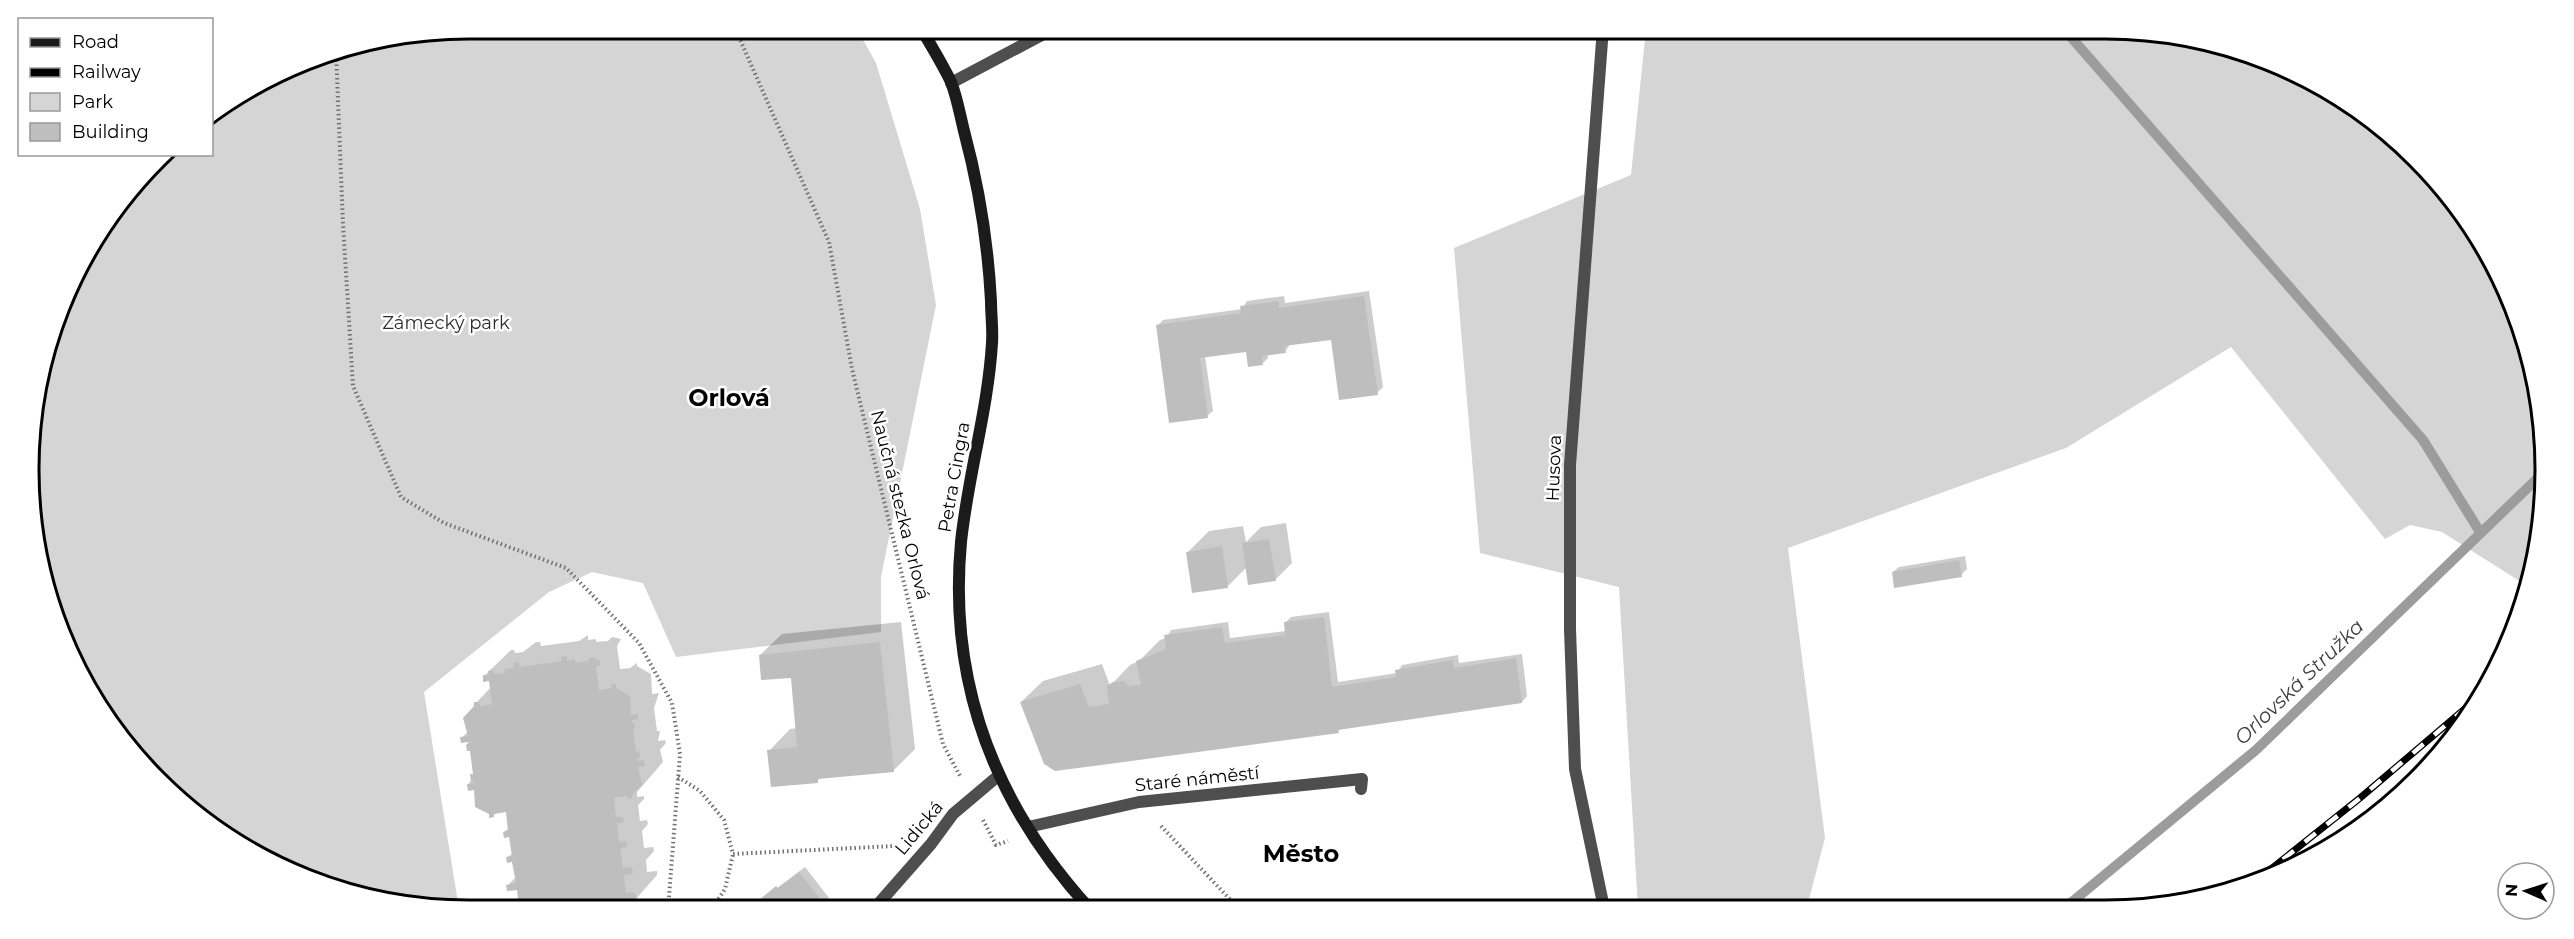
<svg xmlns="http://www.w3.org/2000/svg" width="2574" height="939" viewBox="0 0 2574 939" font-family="Montserrat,sans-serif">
	<rect width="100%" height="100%" fill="#fff"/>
	<!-- green -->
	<g fill="#d5d5d5">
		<path d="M470,28L857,29L876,63L920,209L936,305L881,577V632L676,657L643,583L592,572L549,592L424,692L459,909L355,895L274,865L201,820L103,714L62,638L37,556L32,412L52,328L87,249L165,155L212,154V114L249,87L327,52Z"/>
		<path d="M2104,28L2219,44L2300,74L2373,120L2436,179L2487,249L2522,328L2542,412L2545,499L2529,587L2442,532L2410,525L2385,539L2231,347L2066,448L1788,548L1825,838L1807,907L1638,908L1619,587L1480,553L1454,248L1631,175L1646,29Z"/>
	</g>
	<!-- shadow -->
	<g fill="#0003">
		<path d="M1369,291L1383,387L1377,393L1333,338L1290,344L1285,352L1268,354V358L1263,363L1247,351L1205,356L1213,411L1207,416L1157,326L1163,320L1242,309L1247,301L1284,296L1285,303Z"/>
		<path d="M1286,523L1292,563L1275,580L1247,567L1227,587L1188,552L1209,531L1243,526L1246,542L1261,527Z"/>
		<path d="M1965,556L1967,569L1961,575L1893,572L1899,567Z"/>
		<path d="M1329,612L1338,682L1397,673L1402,665L1458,655L1459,663L1522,654L1527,696L1522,702L1341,728L1338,731L1021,702L1043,681L1102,664L1110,686L1130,665L1139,661L1160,640L1166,638L1171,630L1228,622L1230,638L1286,631L1285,623L1291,617Z"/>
		<path d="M901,622L915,749L893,771L821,777L817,781L769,751L790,729L797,728L793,676L760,655L782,634Z"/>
		<path d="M588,635V640L596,639V642L608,641L612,637L621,639L617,646L620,669L630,668L637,663V666L651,674L652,694L659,693L654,708L657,731H660L658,741L665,740L666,743L660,750L663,762L637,792V797L644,796V799L638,805L640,821L647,820L648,824L642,831L644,848L653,847L654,851L646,860L647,872L657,871V875L628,908L622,901L611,903L604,910H597L596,905L560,910H511L519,901L518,888L508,885L516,877L514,860L508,857L513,853L511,835L504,832L510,827L508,810L497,812L493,816L476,788L469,784L474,772L473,740L462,738L468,731L476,703L491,687L490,679L484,676L511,650H514L515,653L523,652L536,642H540L541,646L579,641Z"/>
		<path d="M805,867L836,907L833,910H748Z"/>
	</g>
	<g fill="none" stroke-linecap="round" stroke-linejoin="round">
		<!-- stream -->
		<g stroke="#9c9c9c" stroke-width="10">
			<path d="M2063,28L2423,440L2480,532"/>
			<path d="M2067,906L2256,750L2544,472"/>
		</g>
	</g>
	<!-- building -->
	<g fill="#bebebe">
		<path d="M1364,296L1378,395L1339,400L1331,340L1284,346L1286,353L1262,356L1263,365L1248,367L1246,352L1200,358L1208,418L1169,423L1156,325L1241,313L1240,306L1279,301V308Z"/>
		<path d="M1269,539L1276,581L1248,585L1242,543Z"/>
		<path d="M1222,546L1228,588L1192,593L1186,552Z"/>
		<path d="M1959,560L1962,577L1894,588L1892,572Z"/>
		<path d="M1324,617L1332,687L1396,677L1395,670L1453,660L1454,668L1516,658L1522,703L1338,730L1339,733L1109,764L1055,771L1044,764L1020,702L1080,684L1089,707L1109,704L1107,686L1113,682L1125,681L1128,686L1141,685L1136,661L1166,649L1164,635L1222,627L1225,643L1285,635L1284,622Z"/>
		<path d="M880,642L894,772L818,779V783L771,787L767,750L797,747L791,678L761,680L759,655Z"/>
		<path d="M567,656V661L575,659V663L589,661V658L595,657L596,660H600V666H596L599,690L612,688L611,684H616V688L630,696L631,715L638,714V719L632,720V723H635V728L633,729L636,752L639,751L640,758H637V761L644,760L645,766L638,767L642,785L632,795V798L627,799V796L614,798L616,817H623L624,822L617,823L619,842L626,841L627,847L620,848L623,868L632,867L633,874L624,875L626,893L635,892L636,898L627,900L628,910H621V903L602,905V910H595V906L564,910H509L519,908L517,890L507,891L506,885L516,883L512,862L507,863L506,857L512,856L509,837L504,838L503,832L508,831L506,812L494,814V817L489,818V814L475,807L474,790L468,791L467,784L474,783V781H471L470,774H473L470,751H467L466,745L469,742L461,743L460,737L468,736L463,718L474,706V702H479L480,706L492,704L489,681L483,682V675H489L488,671L493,670L494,674L505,673L504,669L514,668L513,663L519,662L520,667L562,661L561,657Z"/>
		<path d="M799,872L829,910H747L776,886L778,888Z"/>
	</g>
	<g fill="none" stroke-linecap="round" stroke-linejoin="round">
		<!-- path -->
		<g stroke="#707070" stroke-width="4" stroke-dasharray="1.5 3" stroke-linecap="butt">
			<path d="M735,28L829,242L852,369L943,744L960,776"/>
			<path d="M336,51L343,224L353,386L401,497L444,523L566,568L639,643L672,703L680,754L668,910"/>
			<path d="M678,777L700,791L724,820L733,854L894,846"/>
			<path d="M983,820L996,845L1008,841"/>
			<path d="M1161,826L1239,909"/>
			<path d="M711,910L725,889L733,854"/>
		</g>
		<!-- street -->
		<g stroke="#4e4e4e" stroke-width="12">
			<path d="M1603,28L1570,465V629L1575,769L1604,908"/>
			<path d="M951,83L1055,28"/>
			<path d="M1028,827L1139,802L1362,779L1361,789"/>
			<path d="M873,910L931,844L953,814L998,776"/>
		</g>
		<!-- secondary -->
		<path stroke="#1b1b1b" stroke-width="12" d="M921,28C931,46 942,63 951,82C957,97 960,115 964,131C979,187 988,243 991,301C991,315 993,330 992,343C988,410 968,475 961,542C948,683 995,805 1090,909"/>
		<!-- rail casing -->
		<g stroke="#000" stroke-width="7">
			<path id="rail" d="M2261,877L2360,798L2480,696"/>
		</g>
		<!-- rail -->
		<use href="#rail" stroke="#fff" stroke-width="4.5" stroke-dasharray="14" stroke-linecap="butt"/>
	</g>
	<g text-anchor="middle" stroke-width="5" stroke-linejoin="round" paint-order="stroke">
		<!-- park labels -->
		<g font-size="18" fill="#2c2c2c" stroke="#fff">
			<text x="446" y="329">Zámecký park</text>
		</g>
		<!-- street labels -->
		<g font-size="18" fill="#000" stroke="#fff">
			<text transform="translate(1554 468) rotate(-88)" y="6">Husova</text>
			<text transform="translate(954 477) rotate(-80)" y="6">Petra Cingra</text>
			<text transform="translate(900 505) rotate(76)" y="6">Naučná stezka Orlová</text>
			<text transform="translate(1197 779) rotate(-6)" y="6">Staré náměstí</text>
			<text transform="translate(919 828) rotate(-50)" y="6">Lidická</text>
		</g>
		<!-- water labels -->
		<g font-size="20" font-style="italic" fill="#3d3d3d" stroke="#fff">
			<text transform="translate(2299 682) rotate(-44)" y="7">Orlovská Stružka</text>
		</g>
		<!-- district labels -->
		<g font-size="24" font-weight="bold" fill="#000" stroke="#fff">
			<text x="729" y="406">Orlová</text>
			<text x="1301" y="862">Město</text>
		</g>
	</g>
	<!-- crop -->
	<path d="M0 0H2574V939H0ZM469 39H2105A430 430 0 0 1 2535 469V470A430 430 0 0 1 2105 900H469A430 430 0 0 1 39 470V469A430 430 0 0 1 469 39Z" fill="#fff" fill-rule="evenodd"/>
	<path fill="none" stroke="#000" stroke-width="3" d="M469 39H2105A430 430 0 0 1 2535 469V470A430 430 0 0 1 2105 900H469A430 430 0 0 1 39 470V469A430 430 0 0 1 469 39Z"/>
	<!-- legend -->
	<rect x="18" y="18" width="195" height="138" fill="#ffffff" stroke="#999999" stroke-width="1.5"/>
	<rect x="30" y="38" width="30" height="9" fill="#1b1b1b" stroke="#999999" stroke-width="1.5"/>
	<text x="72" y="48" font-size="18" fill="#000000">Road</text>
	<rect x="30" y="68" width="30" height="9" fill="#000000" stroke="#999999" stroke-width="1.5"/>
	<text x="72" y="78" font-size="18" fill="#000000">Railway</text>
	<rect x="30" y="93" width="30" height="18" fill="#d5d5d5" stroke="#999999" stroke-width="1.5"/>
	<text x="72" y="108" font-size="18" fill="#000000">Park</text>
	<rect x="30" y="123" width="30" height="18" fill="#bebebe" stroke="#999999" stroke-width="1.5"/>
	<text x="72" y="138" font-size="18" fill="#000000">Building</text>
	<!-- north arrow -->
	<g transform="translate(2526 891) rotate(273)"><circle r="28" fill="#ffffff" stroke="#999999" stroke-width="1.5"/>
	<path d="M0-4.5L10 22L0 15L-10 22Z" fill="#000000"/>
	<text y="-9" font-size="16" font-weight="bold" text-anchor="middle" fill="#000000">N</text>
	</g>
</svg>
